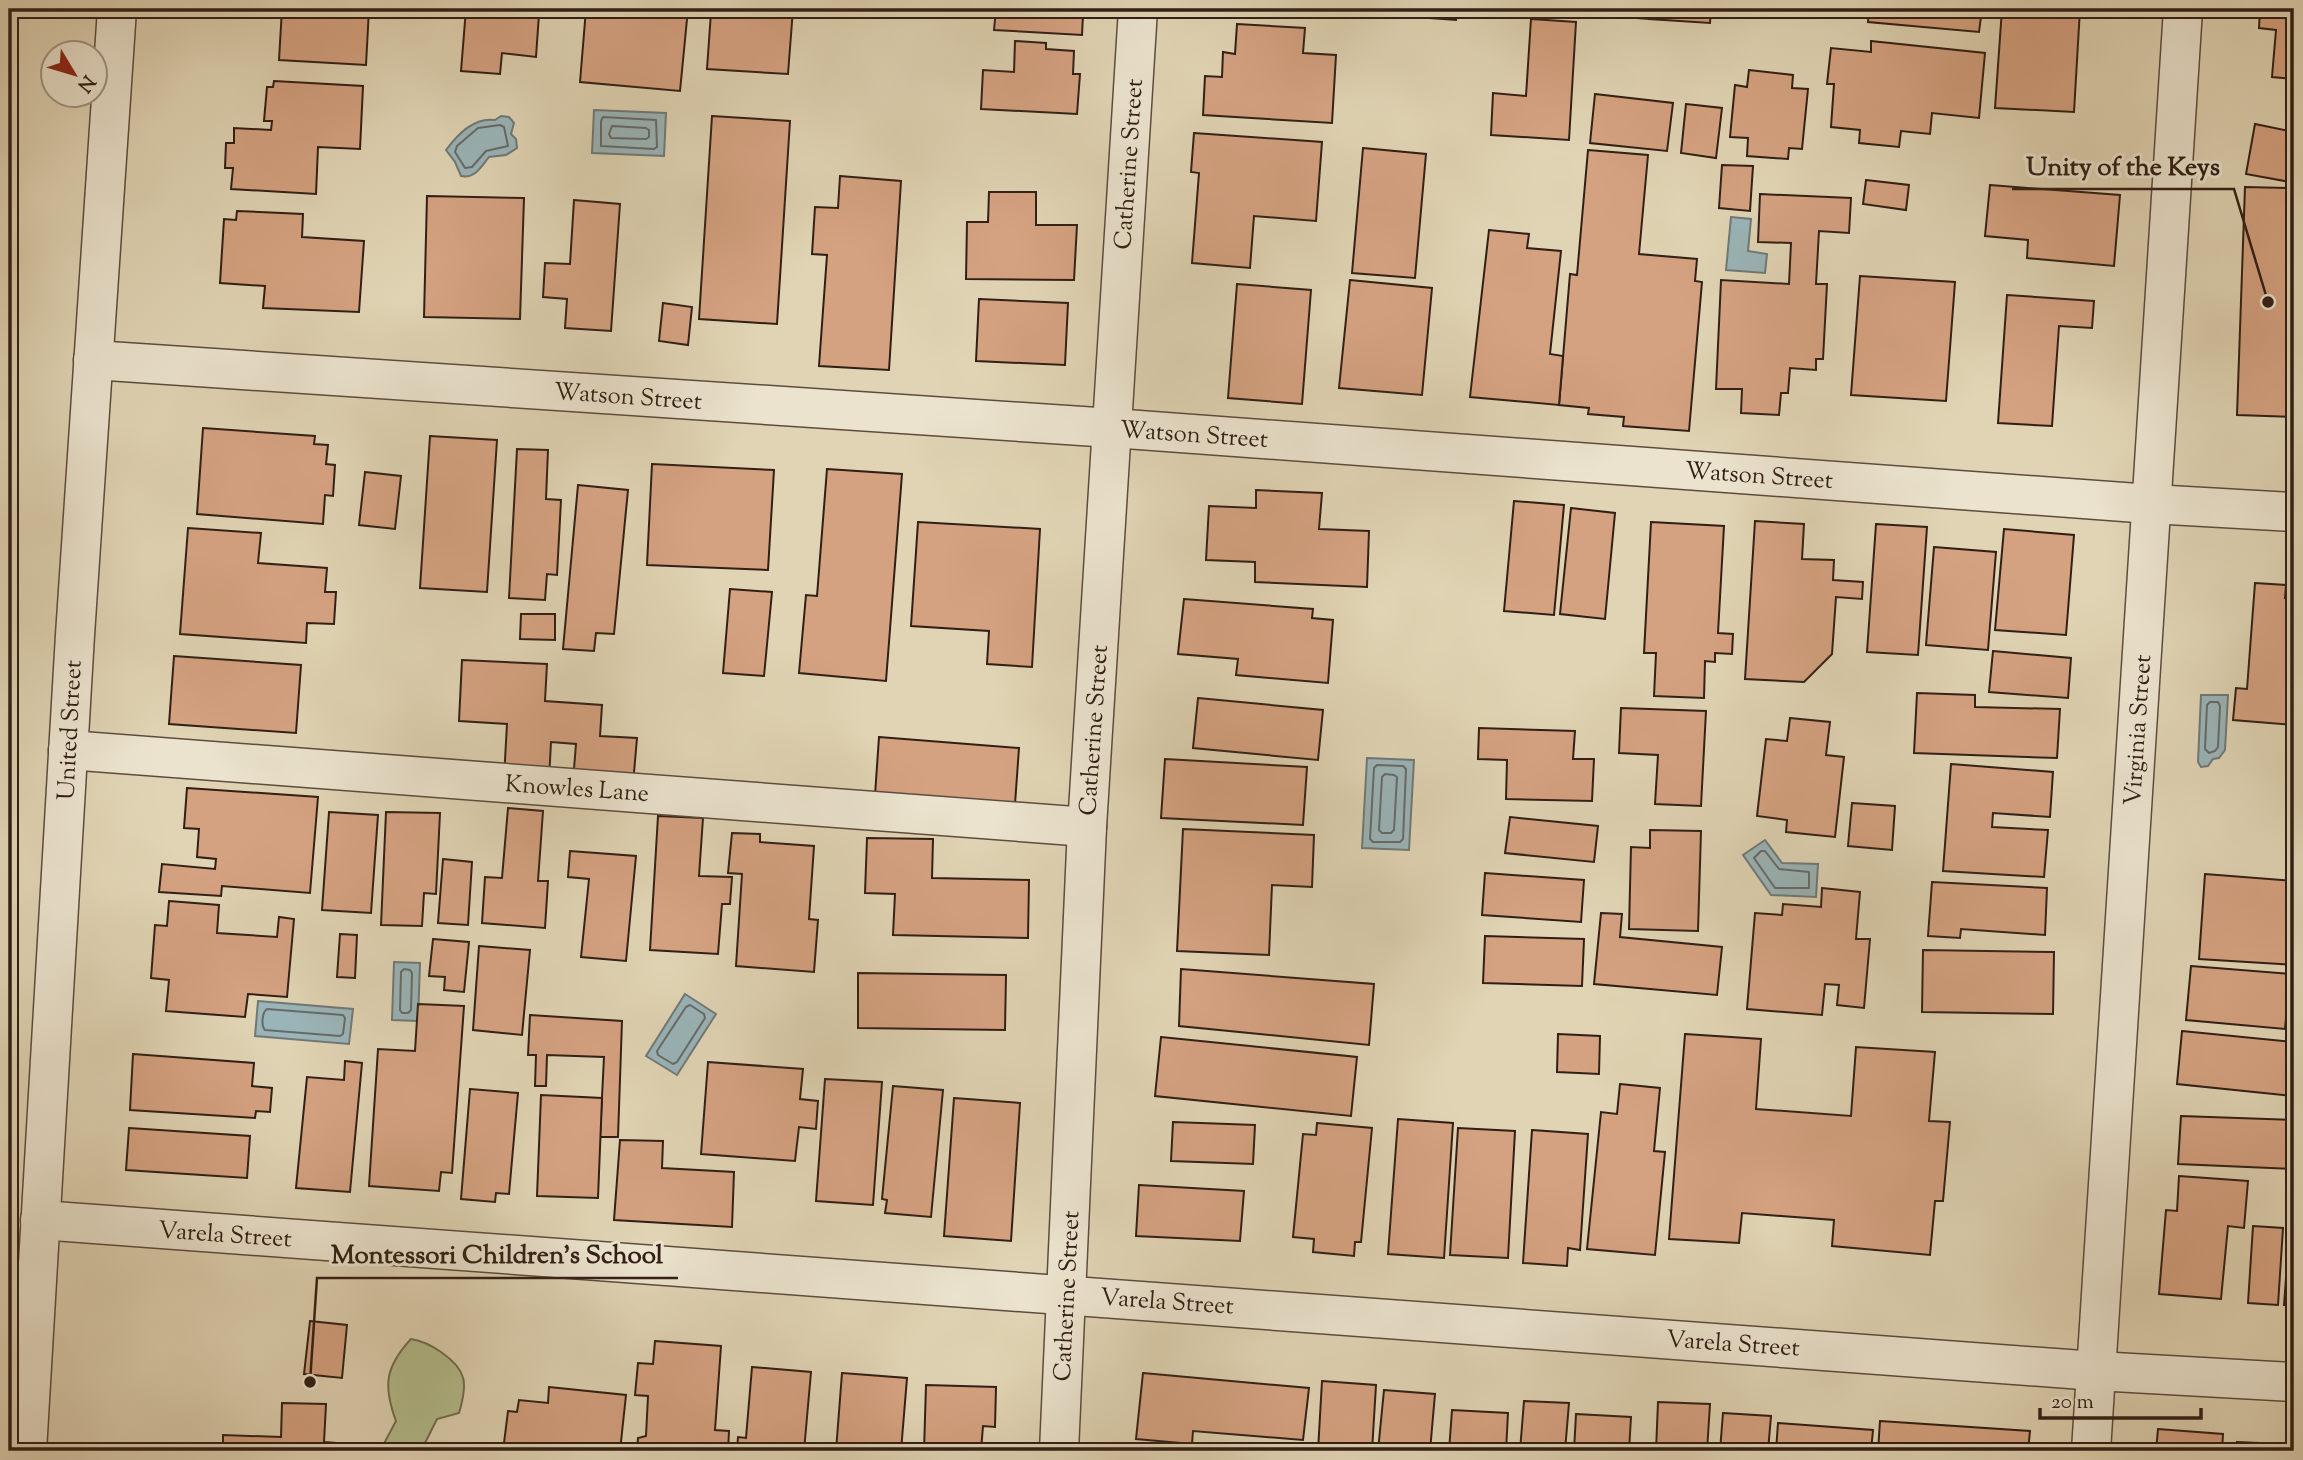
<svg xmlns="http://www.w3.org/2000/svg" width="2303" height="1460" viewBox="0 0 2303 1460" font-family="'Sorts Mill Goudy',serif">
	<rect width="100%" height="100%" fill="#e0d4b4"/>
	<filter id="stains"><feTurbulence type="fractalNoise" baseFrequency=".00286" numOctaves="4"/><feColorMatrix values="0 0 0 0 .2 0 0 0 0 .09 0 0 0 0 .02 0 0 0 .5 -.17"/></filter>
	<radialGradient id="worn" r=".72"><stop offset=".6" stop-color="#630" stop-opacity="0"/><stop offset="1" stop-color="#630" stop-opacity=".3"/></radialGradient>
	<!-- green -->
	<path fill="#b3bc8c" stroke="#726e51" stroke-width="2" d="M411,1339C423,1341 431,1345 441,1352C467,1370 468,1383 459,1413L437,1419L421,1451H380L396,1421C383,1386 385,1367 411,1339Z"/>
	<!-- water -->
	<g fill="#9ab5b9" stroke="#707978" stroke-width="2">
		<path d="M594,110L666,113L664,156L592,153Z"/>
		<path d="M501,116L509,117L514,123L511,134L516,139L517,148L506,155L489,157C481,167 475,179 461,176L455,162L446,150C458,134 474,117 495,120Z"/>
		<path d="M1731,217L1751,219L1748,251L1767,254L1765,273L1726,270Z"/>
		<path d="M2201,695H2228L2225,750L2219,758L2213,759L2208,766L2201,767L2198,762Z"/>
		<path d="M1367,758L1414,760L1409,850L1362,848Z"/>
		<path d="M1765,840L1782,863L1818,864L1816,897L1771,895L1743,855Z"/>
		<path d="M394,962L420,963L418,1021L392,1020Z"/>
		<path d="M685,994L716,1014L677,1075L646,1056Z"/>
		<path d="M258,1001L353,1009L349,1044L255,1036Z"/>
	</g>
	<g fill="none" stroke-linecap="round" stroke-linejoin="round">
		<!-- shore -->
		<g stroke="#666a68" stroke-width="2">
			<path d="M603,117L656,120L657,147L654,149L601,146V121Z"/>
			<path d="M500,125L504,127L508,146L486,151L472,167L465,168L455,152L457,146L478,128Z"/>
			<path d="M612,126L646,128L649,130V137L646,139L611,138L609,134Z"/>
			<path d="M2210,702H2218L2220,706L2218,747L2215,751L2209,753L2205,749L2207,705Z"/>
			<path d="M1377,765L1403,766L1406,769L1403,839L1400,842H1373L1370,839L1374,768Z"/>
			<path d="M1385,774L1394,775L1397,777L1394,830L1391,833H1382L1379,830L1382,777Z"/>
			<path d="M1761,851H1765L1779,869L1809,872V888H1775L1754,858Z"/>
			<path d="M404,969L410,970L412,973L411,1010L408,1013H402L400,1010L401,972Z"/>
			<path d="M690,1005L704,1014L705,1018L677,1062L673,1064L658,1055L657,1051L686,1007Z"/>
			<path d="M267,1009L343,1015L345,1018L343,1034L340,1036L265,1030C261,1026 262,1012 267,1009Z"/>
		</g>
	</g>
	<!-- building -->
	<g fill="#d5a281" stroke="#311f16" stroke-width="2">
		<path d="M282,9H369L366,65L279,60Z"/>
		<path d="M466,9H523V12L539,14L536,57L502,53L500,74L461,71Z"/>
		<path d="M586,9H688L680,91L580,82Z"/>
		<path d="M731,9H793L788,74L707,69L711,12L731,13Z"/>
		<path d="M996,9H1062V14L1083,15L1082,35L994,30Z"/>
		<path d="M1389,9H1457L1456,20L1388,15Z"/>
		<rect x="1481" y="9" width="40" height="7"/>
		<path d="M1598,9H1650L1649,19L1597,15Z"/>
		<path d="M1650,9H1711L1710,23L1649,19Z"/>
		<path d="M1869,9H1982L1979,32L1868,22Z"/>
		<path d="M2002,9H2080L2074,112L1995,108Z"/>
		<path d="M2260,9H2294V79L2272,77L2276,30L2259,28Z"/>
		<path d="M1531,19L1576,22L1569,140L1491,135L1493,93L1526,96Z"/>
		<path d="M1237,24L1305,28L1303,53L1336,55L1332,123L1203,115L1205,76L1222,77L1223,52L1235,54Z"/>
		<path d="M1015,41L1046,43V49L1074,51L1073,74H1080L1077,114L981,109L983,70L1014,72Z"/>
		<path d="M1871,41L1985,53L1979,118L1932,113L1930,134L1901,131L1899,147L1859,143L1860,130L1831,127L1834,84H1827L1831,48L1871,52Z"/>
		<path d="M1749,70L1793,75L1792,88L1808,89L1802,149L1789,148L1788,159L1747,156L1748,138L1730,137L1735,85L1747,87Z"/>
		<path d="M274,81L363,86L360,149L318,147L316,194L231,189L233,168H225L226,143H234V128L271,130L272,121H264L267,87H273Z"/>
		<path d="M1595,94L1673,103L1667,151L1590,143Z"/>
		<path d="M1686,104L1722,108L1716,158L1681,153Z"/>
		<path d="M712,116L790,121L777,324L699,319Z"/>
		<path d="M2255,124L2294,132V161L2290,182L2246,174Z"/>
		<path d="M1194,133L1322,142L1316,221L1254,216L1250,268L1192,263L1199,173L1191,172Z"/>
		<path d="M1363,148L1426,154L1415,278L1352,273Z"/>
		<path d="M1588,150L1648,155L1639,254L1697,259L1695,281L1702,282L1689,431L1623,426L1624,417L1588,414L1589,408L1559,405L1570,274L1577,275Z"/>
		<path d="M1722,165L1753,166L1750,211L1719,208Z"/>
		<path d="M840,176L901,181L889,370L819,366L827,255L812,254L815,207L838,208Z"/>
		<path d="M1866,180L1909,185L1906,210L1863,204Z"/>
		<path d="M1990,185L2120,195L2114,266L2027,258L2028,240L1985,236Z"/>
		<path d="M2245,187L2294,188V417L2237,415Z"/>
		<path d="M989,192H1036V225H1077L1074,280L966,279L967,222H988Z"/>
		<path d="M1760,194L1851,198L1849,233L1819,231L1816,284H1827L1823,359H1816V370L1790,368L1788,393H1781L1779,415L1741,413L1742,389H1716L1721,280L1789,284L1791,243L1758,242Z"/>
		<path d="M427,196L524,198L520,319L424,317Z"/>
		<path d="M574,200L620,204L611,331L565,328L567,299L543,297L545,263L570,264Z"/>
		<path d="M237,211L303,214L302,237L364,241L359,312L263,308L265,286L220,283L224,219L236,220Z"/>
		<path d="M1489,230L1529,234L1527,248L1561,251L1550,354L1563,356L1559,405L1470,397Z"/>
		<path d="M1860,276L1955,282L1946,401L1851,395Z"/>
		<path d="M1350,280L1432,288L1422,395L1339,388Z"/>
		<path d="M1237,284L1311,290L1302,404L1228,398Z"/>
		<path d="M2007,295L2094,301L2092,328L2059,326L2052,426L1998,423Z"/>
		<path d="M979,299L1068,303L1065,365L976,361Z"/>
		<path d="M663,303L692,307L688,345L659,341Z"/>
		<path d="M203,428L315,436L314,444L328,445L326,464L335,465L333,496L325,495L323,524L197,514Z"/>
		<path d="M430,436L497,440L487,592L420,588Z"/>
		<path d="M517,449L548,450L546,499L561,500L557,575L547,574L545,600L509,598Z"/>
		<path d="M652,464L774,470L768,570L647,565Z"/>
		<path d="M827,469L902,474L886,681L799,673L806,595L817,596Z"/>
		<path d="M365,472L401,476L395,529L359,525Z"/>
		<path d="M578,485L628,490L614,634L596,633L594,651L563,649Z"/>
		<path d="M1256,490L1322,493L1319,529L1369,531L1367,587L1255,582V562L1206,560L1209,506L1256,508Z"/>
		<path d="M1514,501L1564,505L1554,615L1504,611Z"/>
		<path d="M1571,508L1615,513L1605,619L1560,614Z"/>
		<path d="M1755,521L1804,524L1802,559L1834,560L1833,580L1863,582L1862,599L1836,597L1832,654L1804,682L1745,679Z"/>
		<path d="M918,522L1040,529L1032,667L987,664L989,631L911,626Z"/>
		<path d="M1651,522L1724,526L1718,633L1733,634L1732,654L1715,653V662L1705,661L1704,698L1654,696L1656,653H1644Z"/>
		<path d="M1876,524L1927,527L1918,655L1867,652Z"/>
		<path d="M188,528L261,533L258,563L327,568L325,592H336L334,624L307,623L306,643L180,634Z"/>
		<path d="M2004,529L2074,535L2066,635L1995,630Z"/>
		<path d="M1934,547L1996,552L1988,650L1926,645Z"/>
		<path d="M2255,583L2286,585L2285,598L2294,599V725L2233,720L2236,688L2247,689Z"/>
		<path d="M730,589L772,592L764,676L723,673Z"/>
		<path d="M1184,599L1313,609L1312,618L1333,620L1328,683L1236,675L1238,659L1178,654Z"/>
		<path d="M521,614H555V640L520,639Z"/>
		<path d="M1993,651L2071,658L2068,698L1989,692Z"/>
		<path d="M174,656L301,665L296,733L169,724Z"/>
		<path d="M462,660L547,664L545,701L602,705L600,736L637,738L633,784L573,781L576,744L551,742L549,780L504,778L507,724L459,721Z"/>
		<path d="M1917,693L1975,695V707L2060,709L2057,758L1914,753Z"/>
		<path d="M1198,698L1323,710L1318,760L1193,748Z"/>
		<path d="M1621,708L1706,711L1701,806L1655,804L1658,755L1619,753Z"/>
		<path d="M1790,718L1830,722L1826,755L1844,757L1835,837L1786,832L1787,820L1757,816L1766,739L1787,741Z"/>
		<path d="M1479,728L1575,731L1573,759H1594L1592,801L1506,799L1507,760L1478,759Z"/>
		<path d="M879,737L1019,748L1015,804L875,795Z"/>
		<path d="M1165,759L1307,767L1303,825L1161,818Z"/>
		<path d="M1951,764L2053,772L2050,817L1993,813L1992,827L2048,830L2044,877L1943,871Z"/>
		<path d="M187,788L318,797L310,893L222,886L221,896L159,892L162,864L215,869L216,859L197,857L199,829L184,828Z"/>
		<path d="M1852,803L1895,806L1892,850L1848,846Z"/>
		<path d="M508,808L543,811L538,881H548L545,928L482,923L485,877L502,878Z"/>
		<path d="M329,812L378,815L371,913L322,910Z"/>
		<path d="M386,812L440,813L436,894L424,893L422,926L381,925Z"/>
		<path d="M658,816L703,818L699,876L732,877L730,904H722L718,954L650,950Z"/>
		<path d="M1510,817L1598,826L1594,862L1505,853Z"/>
		<path d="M1183,829L1314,835L1312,887L1272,885L1269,955L1177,951Z"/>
		<path d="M1650,830L1701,831L1698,931L1629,929L1631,847L1650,848Z"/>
		<path d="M732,833L760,834V842L814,846L809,919L818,920L814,972L736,966L742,874L728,873Z"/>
		<path d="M867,838L933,839L932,878L1029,880L1028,938L893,935L895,894L865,893Z"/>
		<path d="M570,851L636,856L626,961L581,957L589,879L568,877Z"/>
		<path d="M443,859L472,862L468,925L438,923Z"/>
		<path d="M1485,873L1584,880L1581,922L1482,915Z"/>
		<path d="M2205,874L2294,881L2292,928H2294V965L2199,959Z"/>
		<path d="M1932,882L2047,888L2045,935L1961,929L1960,938L1928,936Z"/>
		<path d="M1822,888L1860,892L1856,939H1870L1864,1008L1837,1005L1839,985L1825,984L1822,1015L1747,1009L1755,913L1782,915L1783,904L1821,907Z"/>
		<path d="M169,901L219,905L217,933L277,937L279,917L294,919L287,997L248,994L245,1017L166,1011L169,980L151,978L155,925L167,926Z"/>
		<path d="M1601,913L1622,914L1620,937L1722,947L1717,995L1594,984Z"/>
		<path d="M340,934L357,935L355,978L337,977Z"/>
		<path d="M1485,936L1584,939L1582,986L1483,983Z"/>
		<path d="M433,939L469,942L464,992L444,990L445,977L429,976Z"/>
		<path d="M479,946L530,950L522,1035L473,1030Z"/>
		<path d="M1923,950L2054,952L2053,1014L1922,1012Z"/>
		<path d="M2191,966L2290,974L2285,1029L2186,1020Z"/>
		<path d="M1181,969L1374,984L1369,1045L1179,1026Z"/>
		<path d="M858,973L1006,975L1005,1030L858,1028Z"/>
		<path d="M418,1004L464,1006L452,1173L441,1172L439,1191L369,1186L378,1049L415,1051Z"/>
		<path d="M530,1015L622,1021L618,1137H600L604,1057L547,1055L546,1086H535L536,1055H528Z"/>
		<path d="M2182,1031L2294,1042V1096L2177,1084Z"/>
		<path d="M1558,1034L1600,1036L1599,1074L1557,1072Z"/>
		<path d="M1685,1034L1761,1039L1756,1109L1851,1116L1856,1047L1935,1052L1929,1121L1950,1122L1943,1201H1935L1930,1255L1832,1246L1834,1220L1742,1213L1739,1243L1669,1239Z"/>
		<path d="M1161,1037L1357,1057L1351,1116L1155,1096Z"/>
		<path d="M133,1054L254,1063L252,1086L272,1088L270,1112L256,1111L255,1118L130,1110Z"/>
		<path d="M345,1061L362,1063L350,1192L296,1188L307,1077L344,1080Z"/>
		<path d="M708,1062L803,1069L800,1099L818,1101L816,1129L799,1127L795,1161L701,1154Z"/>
		<path d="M825,1079L882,1082L873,1205L816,1201Z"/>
		<path d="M1620,1084L1660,1088L1654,1151L1665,1152L1655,1255L1587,1249L1601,1112L1617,1114Z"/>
		<path d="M893,1086L943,1090L931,1217L885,1213L887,1200L882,1199Z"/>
		<path d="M470,1089L518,1093L509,1194L496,1193L495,1202L461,1199Z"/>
		<path d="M541,1095L602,1098L598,1198L537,1196Z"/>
		<path d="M954,1098L1020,1103L1011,1241L944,1236Z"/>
		<path d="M2181,1116L2294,1120V1169L2178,1164Z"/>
		<path d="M1398,1119L1453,1123L1444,1258L1388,1254Z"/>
		<path d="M1173,1122L1255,1125L1253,1164L1171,1161Z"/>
		<path d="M1317,1123L1372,1128L1361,1242H1355L1354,1256L1313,1252L1314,1239L1293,1237L1303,1134L1316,1135Z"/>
		<path d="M129,1128L250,1136L247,1178L126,1170Z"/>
		<path d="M1458,1128L1515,1131L1508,1258L1450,1255Z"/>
		<path d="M1532,1130L1588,1134L1580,1250L1568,1248L1567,1266L1523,1263Z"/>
		<path d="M620,1140L663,1141L662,1168L734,1172L732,1227L614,1220Z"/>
		<path d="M2179,1176L2248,1181L2244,1228L2228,1226L2221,1299L2159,1294L2166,1210L2177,1211Z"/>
		<path d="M1139,1185L1244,1191L1240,1241L1136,1236Z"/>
		<path d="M2290,1224H2294V1305H2284Z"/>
		<path d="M2253,1226L2283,1228L2278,1305L2248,1303Z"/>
		<path d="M310,1321L347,1325L342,1378L304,1374Z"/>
		<path d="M655,1341L721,1346L715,1430L729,1431L728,1451H637L638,1438L646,1436L648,1396L635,1395L638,1363L653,1364Z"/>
		<path d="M752,1367L811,1372L804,1451L737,1449L738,1437L746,1438Z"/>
		<path d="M842,1373L907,1378L901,1451H836Z"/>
		<path d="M1143,1373L1309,1388L1303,1440L1193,1431L1192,1444L1136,1439Z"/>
		<path d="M1322,1381L1376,1385L1372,1451H1318Z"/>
		<path d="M926,1385L996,1387L995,1427L983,1426L981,1451H924Z"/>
		<path d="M549,1387L626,1395L620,1451H503L508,1411L517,1412L519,1400L548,1403Z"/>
		<path d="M1384,1390L1435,1394L1430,1451H1378Z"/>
		<path d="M1524,1401L1569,1403L1565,1451H1520Z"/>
		<path d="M1658,1402L1710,1404L1707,1451H1656Z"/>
		<path d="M282,1403L326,1404L324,1442L349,1444L348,1451H223V1435L281,1437Z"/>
		<path d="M1452,1410L1508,1413L1506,1451H1449Z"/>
		<path d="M1723,1413L1771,1416L1768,1451H1720Z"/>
		<path d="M1576,1414L1631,1417L1629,1451H1574Z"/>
		<path d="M1880,1421L2030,1431L2028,1451H1878Z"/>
		<path d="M1778,1423L1873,1430L1871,1451H1776Z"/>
		<path d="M2158,1429L2223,1434L2222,1451H2156Z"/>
		<path d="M2237,1442L2282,1444V1451H2237Z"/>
		<path d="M1138,1446L1205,1451H1138Z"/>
	</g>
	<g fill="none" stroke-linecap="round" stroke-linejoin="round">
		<!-- minor casing -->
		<g stroke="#5d4c3e" stroke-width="41">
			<g id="minor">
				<path d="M93,360L1112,428L2151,504L2294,512"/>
				<path d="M68,750L1087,827"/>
				<path d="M40,1220L2096,1371L2294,1382"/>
				<path d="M27,1451L75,635L117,9"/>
				<path d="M1059,1451L1087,827L1138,9"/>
				<path d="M2091,1451L2183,9"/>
			</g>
		</g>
		<!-- minor -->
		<use href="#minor" stroke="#ebe3ce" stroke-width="38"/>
	</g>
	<g text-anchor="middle" stroke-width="6" stroke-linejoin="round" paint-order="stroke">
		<!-- street labels -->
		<g font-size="24" fill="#311f16" stroke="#ebe3ce">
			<text transform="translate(1128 164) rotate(-86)" y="8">Catherine Street</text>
			<text transform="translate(628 396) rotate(4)" y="8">Watson Street</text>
			<text transform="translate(1194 434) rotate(4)" y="8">Watson Street</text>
			<text transform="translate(1759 475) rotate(4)" y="8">Watson Street</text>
			<text transform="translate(69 730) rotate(-87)" y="8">United Street</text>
			<text transform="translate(1093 730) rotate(-86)" y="8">Catherine Street</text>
			<text transform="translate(2137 730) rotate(-86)" y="8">Virginia Street</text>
			<text transform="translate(577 788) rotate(4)" y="8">Knowles Lane</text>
			<text transform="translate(225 1234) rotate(4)" y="8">Varela Street</text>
			<text transform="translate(1066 1296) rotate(-87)" y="8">Catherine Street</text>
			<text transform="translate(1167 1301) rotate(4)" y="8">Varela Street</text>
			<text transform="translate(1733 1343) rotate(4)" y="8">Varela Street</text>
		</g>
	</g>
	<!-- callouts -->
	<path fill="none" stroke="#311f16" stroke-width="2.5" d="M2268 302L2234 189H2012M310 1382L317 1278H678"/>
	<g fill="#311f16" stroke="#ebe3ce" stroke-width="2.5">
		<circle cx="2268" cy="302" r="7"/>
		<circle cx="310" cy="1382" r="7"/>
	</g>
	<g font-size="26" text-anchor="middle" font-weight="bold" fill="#311f16" stroke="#ebe3ce" stroke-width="6" stroke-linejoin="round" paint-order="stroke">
		<text x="2123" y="175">Unity of the Keys</text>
		<text x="497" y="1263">Montessori Children's School</text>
	</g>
	<!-- margin -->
	<rect width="2303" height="1460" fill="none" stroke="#e0d4b4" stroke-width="35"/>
	<rect x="10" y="10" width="2282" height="1439" fill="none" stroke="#311f16" stroke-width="3.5"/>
	<rect x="18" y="18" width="2268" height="1425" fill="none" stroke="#311f16" stroke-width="2"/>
	<!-- north arrow -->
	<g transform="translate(74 74) rotate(128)"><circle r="33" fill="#ebe3ce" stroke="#a19584" stroke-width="2"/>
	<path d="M0-5L12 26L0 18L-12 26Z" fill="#8f2418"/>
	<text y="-10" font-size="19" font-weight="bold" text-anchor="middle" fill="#311f16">N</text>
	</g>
	<!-- scale -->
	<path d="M2040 1408v10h161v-10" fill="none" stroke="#311f16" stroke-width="3.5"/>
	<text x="2051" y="1408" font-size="21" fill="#311f16" stroke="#ebe3ce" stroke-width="5" paint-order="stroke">20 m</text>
	<rect width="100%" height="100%" filter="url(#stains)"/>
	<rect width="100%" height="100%" fill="url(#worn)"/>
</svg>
